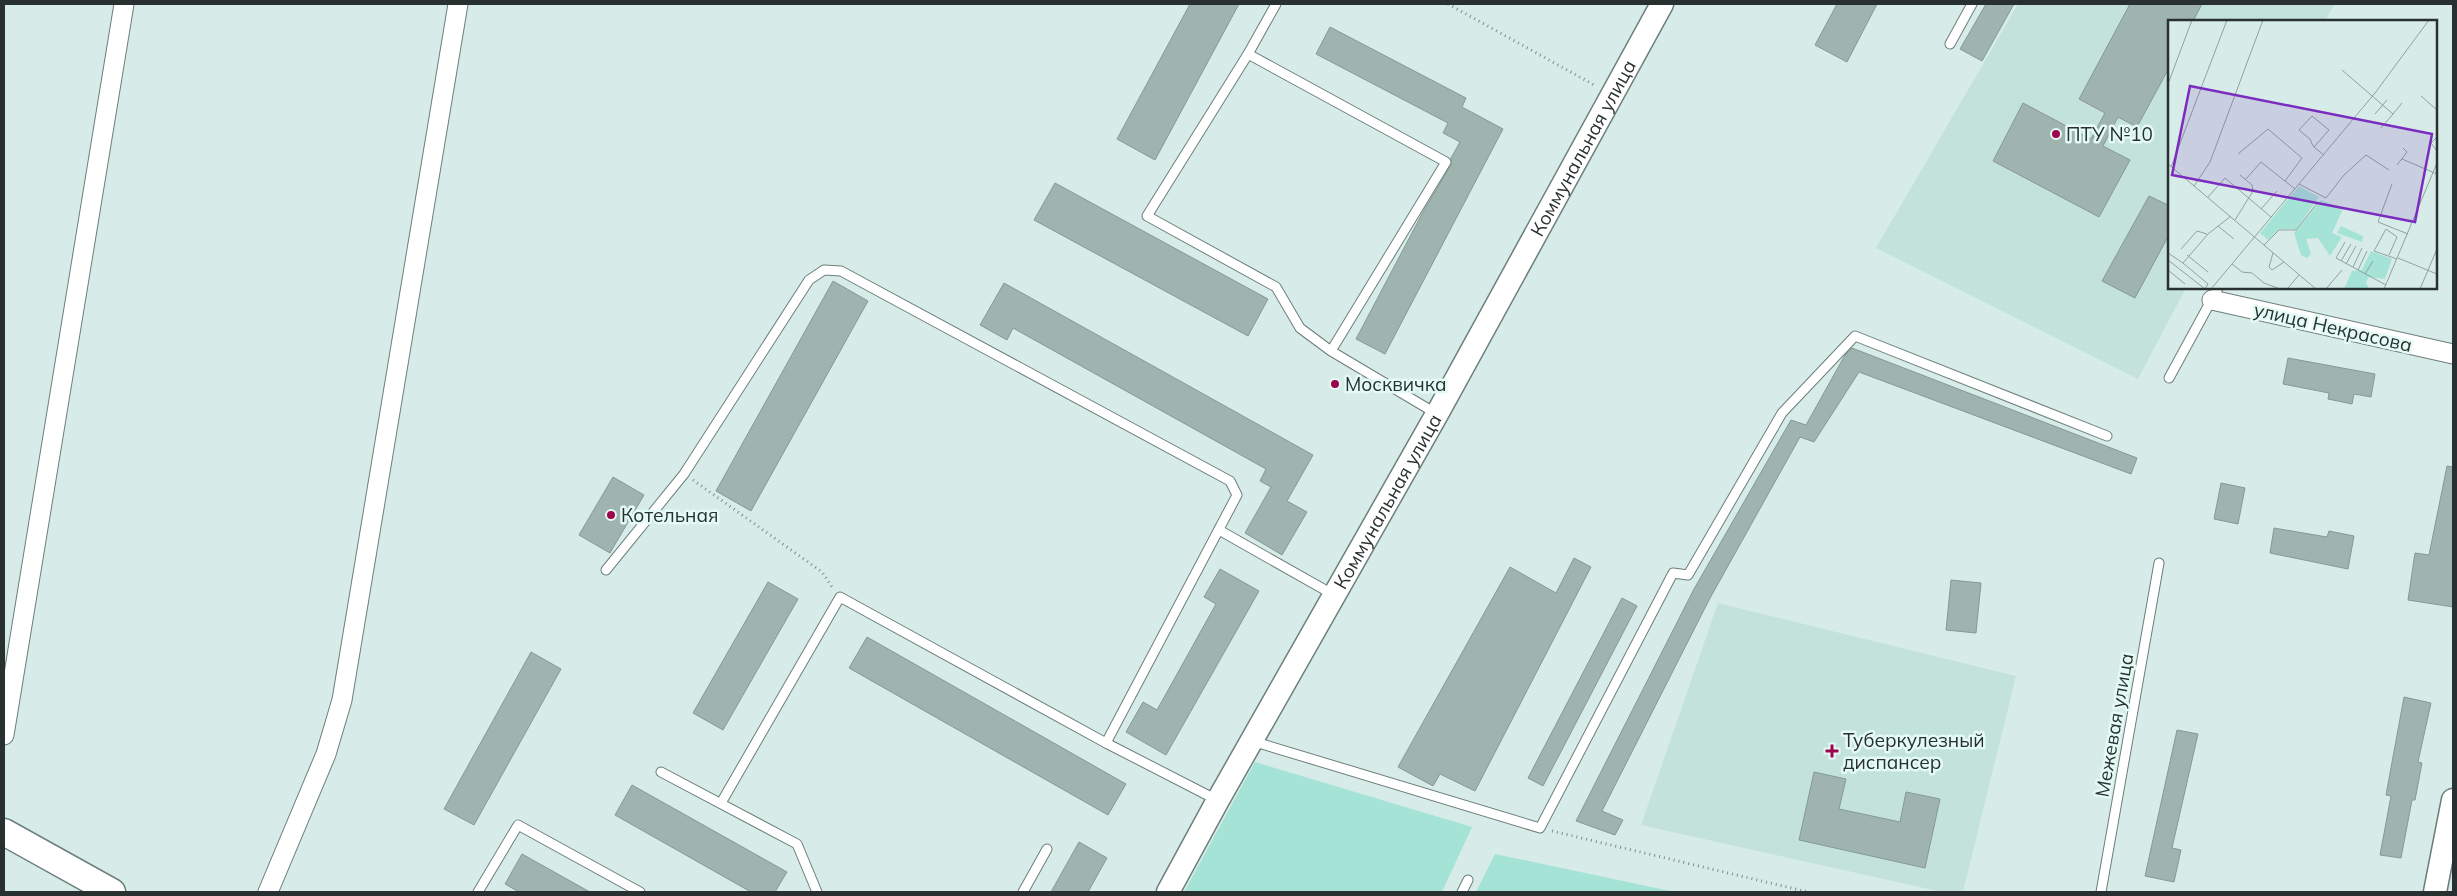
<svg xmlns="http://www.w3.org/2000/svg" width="2457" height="896" viewBox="0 0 2457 896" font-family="Mulish,sans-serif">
	<rect width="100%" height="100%" fill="#d7ece8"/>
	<!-- built -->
	<g fill="#c3e2db">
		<path d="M2018,4H2335L2325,21H2170V288H2186L2138,379L1876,248Z"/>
		<path d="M1718,603L2016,676L1963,892H1942L1641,825Z"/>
	</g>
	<!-- green -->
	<g fill="#a5e3d7">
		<path d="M1255,762L1472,827L1442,892H1184Z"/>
		<path d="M1495,854L1675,892H1476Z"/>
	</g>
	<!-- building -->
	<g fill="#9fb3af" stroke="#859995">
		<path d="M1190,4H1239L1155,160L1117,139Z"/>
		<path d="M1837,4H1877L1847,62L1815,45Z"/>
		<path d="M1986,4H2014L1982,61L1960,49Z"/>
		<path d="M2130,4H2202L2193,21H2170V66L2137,127L2118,117L2103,146L2130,160L2099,217L1993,161L2023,103L2091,139L2105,113L2079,99Z"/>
		<path d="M1330,27L1466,98L1462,107L1503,129L1385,354L1356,339L1423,212L1451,165V158L1460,142L1443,133L1448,123L1316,54Z"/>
		<path d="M1055,183L1268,299L1248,336L1034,220Z"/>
		<path d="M2149,196L2170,206V233L2135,298L2102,281Z"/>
		<path d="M833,281L868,301L751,511L716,491Z"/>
		<path d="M1004,283L1313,455L1287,501L1307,512L1282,555L1245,533L1271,487L1260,481L1266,469L1013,328L1007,340L980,325Z"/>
		<path d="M1852,348L2137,458L2131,474L1859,372L1814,442L1800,437L1709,600L1602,811L1623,820L1615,835L1576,821L1694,589L1791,420L1806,425L1845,355Z"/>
		<path d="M2288,358L2375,374L2371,397L2354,394L2352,404L2328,399L2329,393L2283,384Z"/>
		<path d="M2447,466L2453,467V607L2408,600L2415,553L2429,555Z"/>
		<path d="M613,477L644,495L610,553L579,535Z"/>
		<path d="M2221,483L2245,488L2238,524L2214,519Z"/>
		<path d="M2274,528L2327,537L2329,531L2354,536L2348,569L2270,553Z"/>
		<path d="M1574,558L1591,567L1475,791L1440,774L1433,786L1398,767L1510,567L1556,593Z"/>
		<path d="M1220,569L1259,591L1166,755L1126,732L1143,702L1157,710L1216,604L1204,597Z"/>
		<path d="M1951,580L1981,583L1976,633L1946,630Z"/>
		<path d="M768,582L798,599L723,730L693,713Z"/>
		<path d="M1622,598L1637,606L1543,786L1528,778Z"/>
		<path d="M867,637L1126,784L1108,815L849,668Z"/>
		<path d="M531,652L561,669L474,825L444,809Z"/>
		<path d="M2404,697L2431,703L2418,762L2422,763L2415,800H2412L2401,858L2380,855L2391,796L2386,795Z"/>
		<path d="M2177,730L2198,734L2172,848L2181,850L2174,882L2145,876Z"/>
		<path d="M1814,772L1846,779L1839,809L1900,822L1906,792L1940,799L1925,868L1799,840Z"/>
		<path d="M632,785L787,872L775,892H751L615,815Z"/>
		<path d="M1079,842L1107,858L1088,892H1051Z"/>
		<path d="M522,854L590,892H519L505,884Z"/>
	</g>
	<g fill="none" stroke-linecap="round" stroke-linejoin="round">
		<!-- service casing -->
		<g stroke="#6c7f7b" stroke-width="11">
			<g id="service">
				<path d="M1950,44L1972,4"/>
				<path d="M1248,54L1276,4"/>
				<path d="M1331,351L1446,162L1248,54L1147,216L1276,287L1300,328L1331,351L1437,414"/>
				<path d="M2169,378L2218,288"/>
				<path d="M1219,530L1334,595"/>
				<path d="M606,570L684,474L809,280L824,270L841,271L1230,481L1237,495L1106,743"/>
				<path d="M1252,741L1540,828L1673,573L1688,575L1782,413L1855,336L2107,436"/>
				<path d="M661,772L797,844L817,892"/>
				<path d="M721,803L840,597L1106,743L1217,800"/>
				<path d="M478,892L518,825L640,892"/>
				<path d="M1023,892L1047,849"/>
				<path d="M1462,892L1468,880"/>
				<path d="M2101,892L2159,563"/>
			</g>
		</g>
		<!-- minor casing -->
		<g stroke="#6c7f7b" stroke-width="21">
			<g id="minor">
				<path d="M2212,300L2453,354"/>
				<path d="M4,735L124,4"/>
				<path d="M268,892L326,754L342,700L458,4"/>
			</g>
		</g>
		<!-- tertiary casing -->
		<g stroke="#6c7f7b" stroke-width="25">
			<g id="tertiary">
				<path id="s1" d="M1168,892L1218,800L1437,414L1662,4"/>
				<path d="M2435,892L2453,800"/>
			</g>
		</g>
		<!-- secondary casing -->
		<g stroke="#6c7f7b" stroke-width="29">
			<path id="secondary" d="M4,832L112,892"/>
		</g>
		<!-- path -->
		<g stroke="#808e8c" stroke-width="3" stroke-dasharray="1 4" stroke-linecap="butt">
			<path d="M1448,4L1596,86"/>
			<path d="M693,480L822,572L832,587"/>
			<path d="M1552,831L1808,892"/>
		</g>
		<!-- service -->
		<use href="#service" stroke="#fff" stroke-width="9"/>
		<!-- minor -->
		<use href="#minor" stroke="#fff" stroke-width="19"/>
		<!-- tertiary -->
		<use href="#tertiary" stroke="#fff" stroke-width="22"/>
		<!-- secondary -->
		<use href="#secondary" stroke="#fff" stroke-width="26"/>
	</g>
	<!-- markers -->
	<g fill="#9d054f" stroke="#e4faf5" stroke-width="2">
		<circle cx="2056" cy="134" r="5"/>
		<circle cx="1335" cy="384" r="5"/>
		<circle cx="611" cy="515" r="5"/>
		<path d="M1829.5 743.5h5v5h5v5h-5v5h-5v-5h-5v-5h5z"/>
	</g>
	<g text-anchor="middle" stroke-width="5" stroke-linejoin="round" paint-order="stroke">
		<!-- poi labels -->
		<g font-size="19" fill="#293130" stroke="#e4faf5" text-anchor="start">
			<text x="2066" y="141">ПТУ №10</text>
			<text x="1345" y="391">Москвичка</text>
			<text x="621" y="522">Котельная</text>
			<text x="1843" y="747">Туберкулезный<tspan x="1843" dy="22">диспансер</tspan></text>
		</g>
		<!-- street labels -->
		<g font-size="19" fill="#293130" stroke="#e4faf5">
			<text dy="7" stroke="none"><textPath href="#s1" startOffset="852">Коммунальная улица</textPath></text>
			<text transform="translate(2333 327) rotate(13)" y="7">улица Некрасова</text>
			<text dy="7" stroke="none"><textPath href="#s1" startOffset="448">Коммунальная улица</textPath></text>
			<text transform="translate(2114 725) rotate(-80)" y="7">Межевая улица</text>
		</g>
	</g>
	<!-- overview -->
	<g transform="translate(2168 20)">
		<rect width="269" height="269" fill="#d7ece8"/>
		<path d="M131,166L151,177L128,209H111L100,220L92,213ZM153,180L175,189L164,213L174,217L162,236L150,218L138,219L143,234L139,238L133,235L126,213ZM173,206L195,216L194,222L169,213ZM203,231L224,239L217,259L201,257L198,262L201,269H176L184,251L194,250Z" fill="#a5e3d7"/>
		<path fill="none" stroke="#91a19e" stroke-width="1" d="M174,50L225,94L234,83M0,64L24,0M253,76L269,90M207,94L219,80M213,108L225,94M269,117L263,123L269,131M146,127L161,110L144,96L131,110L142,119L144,124L146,127L156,135M70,134L100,109L134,138L117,161M234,139L269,154M0,144L148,269M229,145L239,132L235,128M3,147L59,0M77,160L93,142L127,169M131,164L158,178L176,155L198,135L221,150M224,164L210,202L240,214M26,166L42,142L95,0M40,177L57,158L103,197M93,189L109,171M67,200L85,171L84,165L72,155M50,206L66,219M177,222L168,238L218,265M96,225L111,210H128L150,182M13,229L29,211L39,214M0,233L15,243M105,233L101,247L104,250L116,242M19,235L40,252M221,235L229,217L218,209L206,231L229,239M230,238L269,254M0,240L37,269L40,264L15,243L40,214L63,196M173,241L183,224M64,244L74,252L84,253L96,263L112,269M178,244L188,226M185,247L194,228M0,250L17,264M190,250L199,231M197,254L205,241M43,269L207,73L261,0M119,269L131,255M158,269L174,250M216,269L269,143M252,269L269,229"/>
		<path fill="#7b2cbf" fill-opacity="0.15" stroke="#7b2cbf" stroke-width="2.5" d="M22,66L264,114L247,202L4,155Z"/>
		<rect width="269" height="269" fill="none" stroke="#293130" stroke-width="2.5"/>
	</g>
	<!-- border -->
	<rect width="2457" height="896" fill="none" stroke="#293130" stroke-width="10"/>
</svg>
